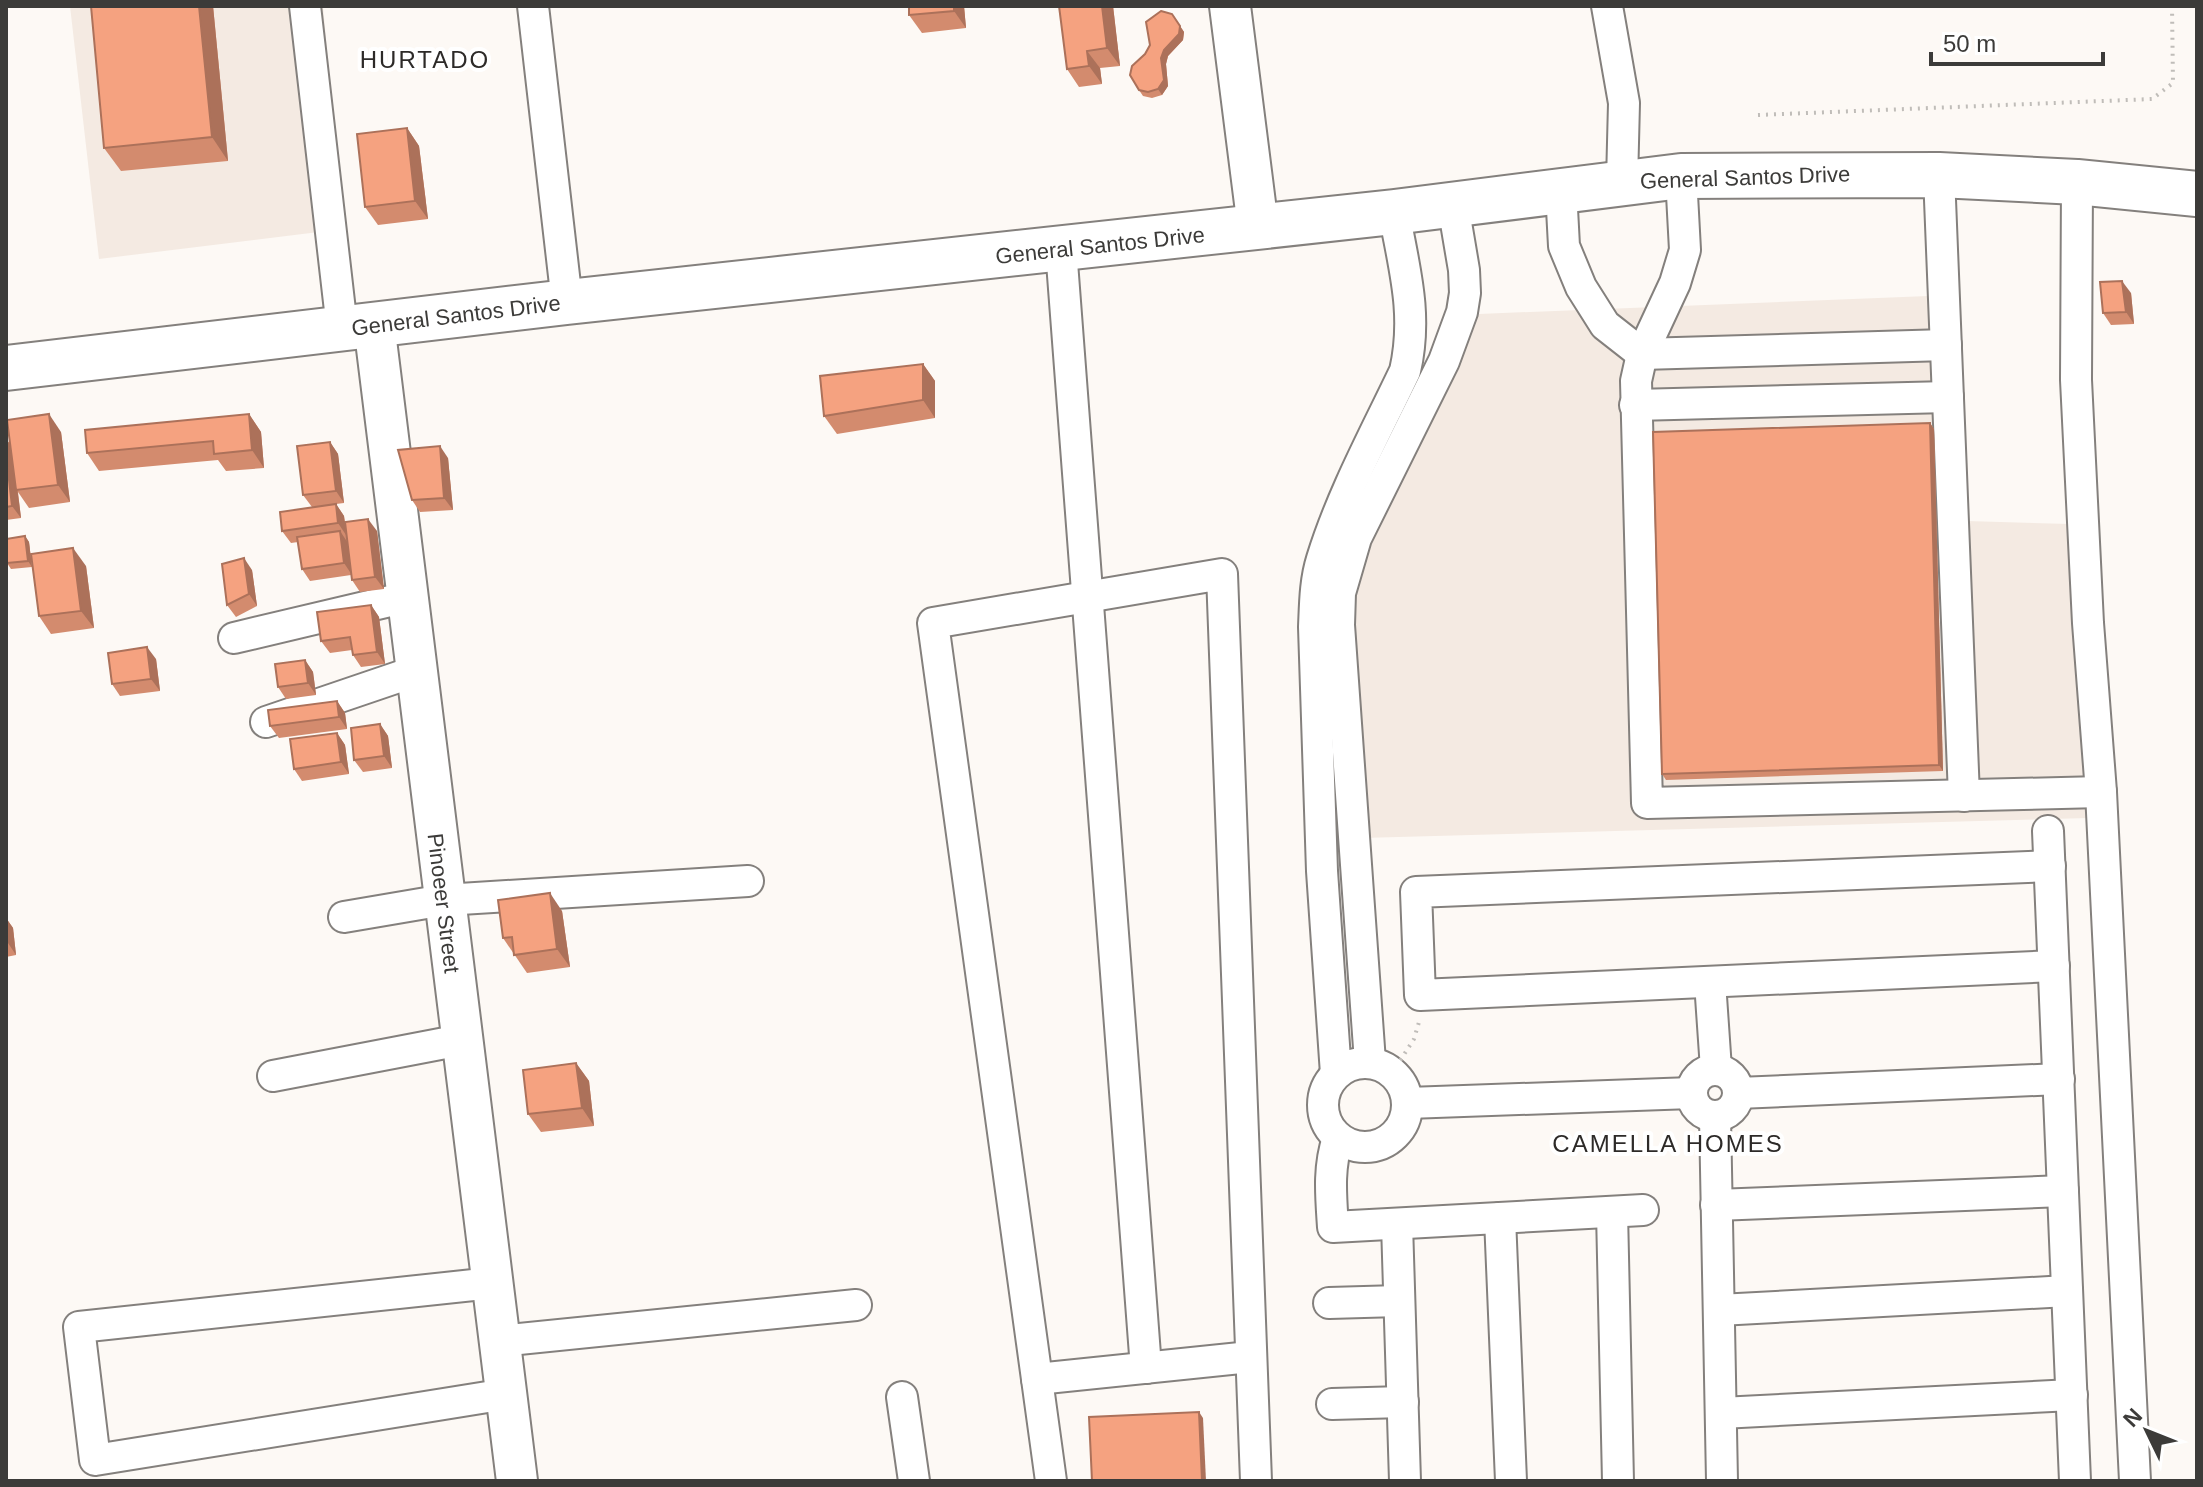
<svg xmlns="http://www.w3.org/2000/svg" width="2203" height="1487" viewBox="0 0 2203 1487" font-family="Helvetica,sans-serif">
	<rect width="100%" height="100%" fill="#fdf9f5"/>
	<!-- built -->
	<g fill="#f4eae2">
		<path d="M70,6H323L343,229L99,259Z"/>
		<path d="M1953,295L1967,521L2070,524L2089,818L1362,838L1347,605L1368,538L1479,314Z"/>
	</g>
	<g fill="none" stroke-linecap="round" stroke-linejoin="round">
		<!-- minor casing -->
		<g stroke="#84807d" stroke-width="34">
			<g id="minor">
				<path d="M305,6L342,328"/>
				<path d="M533,6L567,302"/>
				<path d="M1607,6L1624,103L1622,182"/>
				<path d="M1939,175L1964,796"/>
				<path d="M1681,176L1685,250L1675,283L1642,354L1636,381L1647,803L2101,792"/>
				<path d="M2077,182L2076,380L2088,623L2101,792L2135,1481"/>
				<path d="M1561,190L1564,246L1581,287L1605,325L1642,354L1946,345"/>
				<path d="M1061,249L1146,1368"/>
				<path d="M1635,405L1948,397"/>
				<path d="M234,638L407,597"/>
				<path d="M266,722L416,671"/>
				<path d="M2048,831L2075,1481"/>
				<path d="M2050,866L1416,892L1420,995L2054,966"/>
				<path d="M344,917L444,900L748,881"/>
				<path d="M1710,982L1716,1069"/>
				<path d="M1370,1062L1339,625L1340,593L1356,538L1444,361L1462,312L1465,293L1464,270L1453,205"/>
				<circle cx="1365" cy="1105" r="42"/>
				<circle cx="1715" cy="1093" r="23"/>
				<path d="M1336,1074L1322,871L1314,627C1315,604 1315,581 1322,559C1342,494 1376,432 1405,371C1418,314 1404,268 1394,212"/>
				<path d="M273,1076L461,1040"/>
				<path d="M1738,1093L2059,1079"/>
				<path d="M1408,1103L1692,1093"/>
				<path d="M1715,1117L1722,1481"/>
				<path d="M1338,1138C1328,1168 1331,1196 1333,1227L1643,1210"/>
				<path d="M1716,1205L2063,1191"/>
				<path d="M1612,1212L1618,1481"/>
				<path d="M1500,1218L1511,1481"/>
				<path d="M1397,1224L1405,1481"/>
				<path d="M492,1283L79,1327L95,1460L506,1394"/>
				<path d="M1329,1303L1399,1301"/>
				<path d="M1719,1310L2067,1291"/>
				<path d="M499,1341L856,1305"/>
				<path d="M1037,1379L1250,1357"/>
				<path d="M902,1397L914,1481"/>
				<path d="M1332,1404L1403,1402"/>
				<path d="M1721,1413L2072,1395"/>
				<path d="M1051,1481L933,623L1222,574L1256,1481"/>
			</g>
		</g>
		<!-- major casing -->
		<g stroke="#84807d" stroke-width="44">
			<g id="major">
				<path d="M1230,6L1258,227"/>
				<path d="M374,324L517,1481"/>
			</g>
		</g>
		<!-- highway casing -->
		<g stroke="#84807d" stroke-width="48">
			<path id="highway" d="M6,368L567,302L1394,212L1681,176L1939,175L2077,182L2197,194"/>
		</g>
		<!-- path -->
		<g stroke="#c0bdb9" stroke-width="4" stroke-dasharray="2 6" stroke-linecap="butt">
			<path d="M1758,115L2152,99L2173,83L2172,6"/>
			<path d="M1396,1067L1414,1039L1419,1022"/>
		</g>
		<!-- minor -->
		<use href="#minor" stroke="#fff" stroke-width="30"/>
		<!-- major -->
		<use href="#major" stroke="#fff" stroke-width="40"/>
		<!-- highway -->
		<use href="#highway" stroke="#fff" stroke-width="44"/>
	</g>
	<!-- wall -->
	<g fill="#d38b6e">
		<path d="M213,6L228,161L121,171L104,148Z"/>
		<path d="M909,6H964L966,28L922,33L909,15Z"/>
		<path d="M1113,6L1120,66L1100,68L1102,84L1079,87L1067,69Z"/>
		<path d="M1172,14L1184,32L1183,40L1168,56L1166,64L1168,86L1162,95L1152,98L1143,96L1139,90L1145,54Z"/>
		<path d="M407,128L419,146L428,219L378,225L365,207Z"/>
		<path d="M2131,293L2134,324L2111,325L2103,313Z"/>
		<path d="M923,364L935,381V418L837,434L824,416Z"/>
		<path d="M249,414L261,432L264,468L226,471L218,460L99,471L87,453Z"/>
		<path d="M1930,423L1934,429L1943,771L1666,780L1662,774Z"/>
		<path d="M61,432L70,502L29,508L18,492L21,518L6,520V439L11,445Z"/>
		<path d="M330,442L338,454L344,503L312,507L303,495Z"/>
		<path d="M448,458L453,510L420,512L412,500Z"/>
		<path d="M336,504L344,516L345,522L377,531L384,589L360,592L352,580L351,575L310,581L302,569L298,542L291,543L282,531Z"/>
		<path d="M25,536L29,542L32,567L11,569L7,563Z"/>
		<path d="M86,566L94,628L51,634L39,616Z"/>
		<path d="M252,570L257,606L236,617L227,605Z"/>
		<path d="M371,605L379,617L385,664L361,667L353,655L352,650L330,653L321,641Z"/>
		<path d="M156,659L160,691L120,696L112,684Z"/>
		<path d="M305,660L313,672L316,695L286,699L278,687Z"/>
		<path d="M337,701L345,713L347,729L279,738L270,726Z"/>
		<path d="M380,724L388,736L392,768L363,772L354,760Z"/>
		<path d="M337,733L345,745L349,774L302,781L294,769Z"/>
		<path d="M562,911L570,967L527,973L503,938Z"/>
		<path d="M6,918L13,928L16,955L6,957Z"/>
		<path d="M576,1063L589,1081L594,1126L541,1132L528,1114Z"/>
	</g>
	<!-- shaded-wall -->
	<g fill="#ac715a">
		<path d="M199,6H213L228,161L212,137Z"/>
		<path d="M954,6H964L966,28L954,11Z"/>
		<path d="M1102,6H1113L1120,66L1107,48Z"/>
		<path d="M1180,26L1184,32L1183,40L1168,56L1166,64L1168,86L1162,95L1158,89L1161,58L1164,50Z"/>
		<path d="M1087,51L1100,68L1102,84L1089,66Z"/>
		<path d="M407,128L419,146L428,219L415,201Z"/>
		<path d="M2122,281L2131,293L2134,324L2126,312Z"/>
		<path d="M923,364L935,381V418L923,400Z"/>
		<path d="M49,414L61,432L70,502L58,485Z"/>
		<path d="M249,414L261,432L264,468L252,450Z"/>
		<path d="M1930,423L1934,429L1943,771L1939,765Z"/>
		<path d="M6,439L12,447L21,518L12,506L6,454Z"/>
		<path d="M330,442L338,454L344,503L336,491Z"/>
		<path d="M440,446L448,458L453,510L444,498Z"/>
		<path d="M336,504L344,516L346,535L338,523Z"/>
		<path d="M368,519L377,531L384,589L375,577Z"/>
		<path d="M340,531L348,543L352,575L344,563Z"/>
		<path d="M25,536L29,542L32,567L28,561Z"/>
		<path d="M73,548L86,566L94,628L81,611Z"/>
		<path d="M244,558L252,570L257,606L249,594Z"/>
		<path d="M371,605L379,617L385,664L377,652Z"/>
		<path d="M147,647L156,659L160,691L151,679Z"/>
		<path d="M305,660L313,672L316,695L308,683Z"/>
		<path d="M337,701L345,713L347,729L339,717Z"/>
		<path d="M380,724L388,736L392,768L384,756Z"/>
		<path d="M337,733L345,745L349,774L341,762Z"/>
		<path d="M550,893L562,911L570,967L557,949Z"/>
		<path d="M6,918L13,928L16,955L8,943Z"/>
		<path d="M576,1063L589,1081L594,1126L582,1108Z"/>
		<path d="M1199,1412L1203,1418L1206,1481H1202Z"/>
	</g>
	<!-- building -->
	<g fill="#f5a280" stroke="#ac715a" stroke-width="2">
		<path d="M91,6H199L212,137L104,148Z"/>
		<path d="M909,6H954V11L909,15Z"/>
		<path d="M1059,6H1102L1107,48L1087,51L1089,66L1067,69Z"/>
		<path d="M1161,11L1172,14L1180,26L1179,34L1164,50L1161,58L1164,80L1158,89L1148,92L1139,90L1130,75L1132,66L1145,54L1150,45L1146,22Z"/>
		<path d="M407,128L415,201L365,207L357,134Z"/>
		<path d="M2122,281L2126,312L2103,313L2100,282Z"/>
		<path d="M923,364V400L824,416L820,376Z"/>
		<path d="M49,414L58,485L16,490L7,420Z"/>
		<path d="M249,414L252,450L214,454L213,441L87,453L85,430Z"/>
		<path d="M1930,423L1939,765L1662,774L1653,432Z"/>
		<path d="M330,442L336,491L303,495L297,446Z"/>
		<path d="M440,446L444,498L412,500L398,450Z"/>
		<path d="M6,454L12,506L6,507Z"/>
		<path d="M336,504L338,523L282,531L280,512Z"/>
		<path d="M368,519L375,577L352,580L345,522Z"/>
		<path d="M340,531L344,563L302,569L297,537Z"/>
		<path d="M25,536L28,561L7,563L6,539Z"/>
		<path d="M73,548L81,611L39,616L31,554Z"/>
		<path d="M244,558L249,594L227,605L222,564Z"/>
		<path d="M371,605L377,652L353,655L350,637L321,641L317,612Z"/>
		<path d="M147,647L151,679L112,684L108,653Z"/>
		<path d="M305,660L308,683L278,687L275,664Z"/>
		<path d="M337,701L339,717L270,726L268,710Z"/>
		<path d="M380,724L384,756L354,760L351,728Z"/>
		<path d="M337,733L341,762L294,769L290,739Z"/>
		<path d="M550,893L557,949L514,955L512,937L503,938L498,900Z"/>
		<path d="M576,1063L582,1108L528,1114L523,1070Z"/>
		<path d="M1199,1412L1202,1481H1092L1089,1417Z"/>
	</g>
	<g text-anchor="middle" stroke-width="8" stroke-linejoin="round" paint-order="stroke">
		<!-- street labels -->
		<g font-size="22" fill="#3c3b39" stroke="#fff">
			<text transform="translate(1745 177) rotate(-2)" y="8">General Santos Drive</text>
			<text transform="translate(1100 245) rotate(-6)" y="8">General Santos Drive</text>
			<text transform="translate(456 315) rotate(-7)" y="8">General Santos Drive</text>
			<text transform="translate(444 903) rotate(83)" y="8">Pinoeer Street</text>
		</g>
		<!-- neighbourhood labels -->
		<g font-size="24" letter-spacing="2" fill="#2d2a28" stroke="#fff">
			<text x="425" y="68">HURTADO</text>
			<text x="1668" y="1152">CAMELLA HOMES</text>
		</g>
	</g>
	<!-- border -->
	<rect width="2203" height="1487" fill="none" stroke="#3c3b39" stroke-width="16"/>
	<!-- north arrow -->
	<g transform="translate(2147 1431) rotate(313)" stroke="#ffffff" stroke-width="6" paint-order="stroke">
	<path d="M0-6L14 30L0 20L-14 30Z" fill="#3c3b39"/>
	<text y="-12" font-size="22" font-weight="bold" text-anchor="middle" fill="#3c3b39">N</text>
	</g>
	<!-- scale -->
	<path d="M1931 52v12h172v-12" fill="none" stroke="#3c3b39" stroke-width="4"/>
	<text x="1943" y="52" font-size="24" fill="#3c3b39" stroke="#ffffff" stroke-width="6" paint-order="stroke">50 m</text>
</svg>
